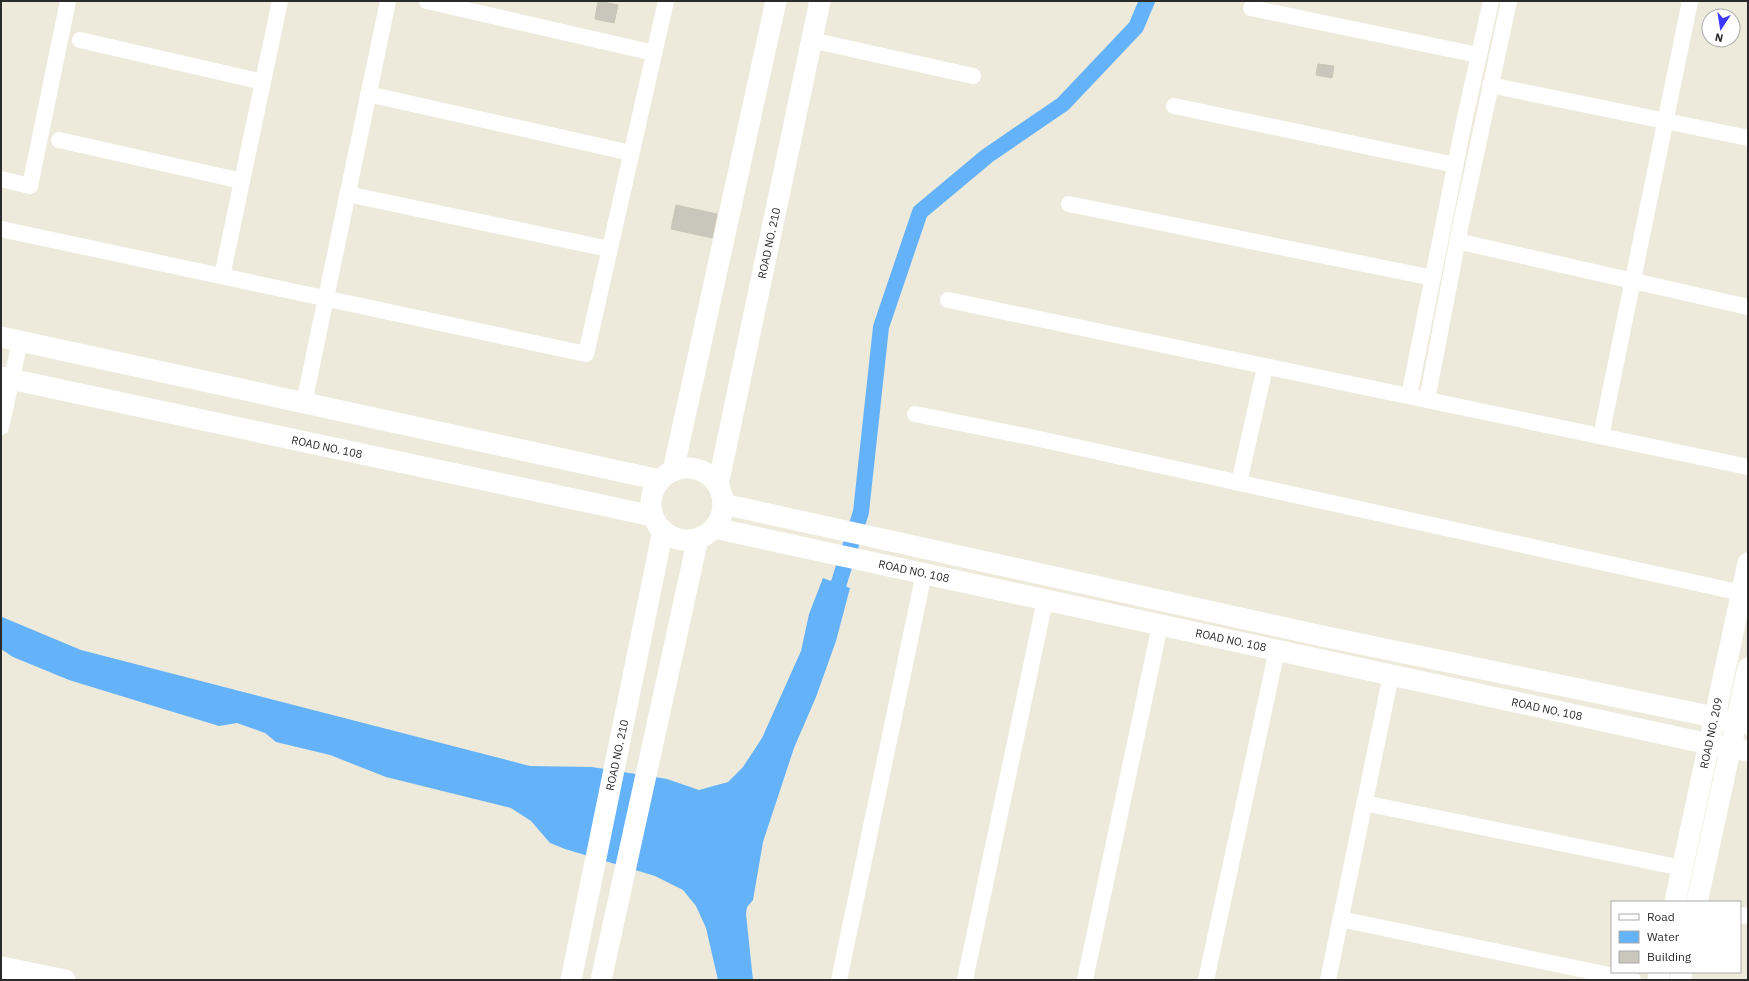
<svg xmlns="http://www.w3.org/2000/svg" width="1749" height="981" viewBox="0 0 1749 981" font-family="'IBM Plex Sans',sans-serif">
	<rect width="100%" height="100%" fill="#eeeadb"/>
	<!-- water -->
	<path fill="#64b3fa" d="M823,578L850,588L836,641L816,697L794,748L763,842L753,900L747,907L746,914L753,980H718L706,928L696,906L683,890L655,876L565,849L550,843L531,821L511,808L386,777L330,755L276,742L265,733L237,723L219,726L69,680L13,657L1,649L2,617L81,650L530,766L592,767L667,779L699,790L728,782L743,767L762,738L801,651L809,614Z"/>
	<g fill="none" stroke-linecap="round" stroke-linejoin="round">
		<!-- canal -->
		<path stroke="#64b3fa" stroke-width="16" d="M832,605L861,512L881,327L920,212L987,156L1063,104L1136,27L1147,1"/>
	</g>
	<!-- building -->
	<g fill="#c9c6bb" stroke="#c9c6b4">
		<path d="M598,1L618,5L614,23L595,19Z"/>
		<path d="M1318,64L1334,66L1332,78L1316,75Z"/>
		<path d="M676,205L717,214L712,238L671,229Z"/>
	</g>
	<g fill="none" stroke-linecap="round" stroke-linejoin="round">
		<!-- minor -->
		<g stroke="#fff" stroke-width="16">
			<path d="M427,1L654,53"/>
			<path d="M1251,8L1478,55"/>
			<path d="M80,40L263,82"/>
			<path d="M811,40L973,76"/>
			<path d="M1490,85L1748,138"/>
			<path d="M368,94L631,153"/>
			<path d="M1174,106L1455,165"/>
			<path d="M59,140L242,181"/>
			<path d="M1,179L30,186L68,1"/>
			<path d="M347,194L609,249"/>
			<path d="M1069,204L1433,278"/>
			<path d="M1,229L586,354L666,1"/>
			<path d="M1457,241L1748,307"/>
			<path d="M222,276L280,1"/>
			<path d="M948,300L1748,467"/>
			<path d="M1409,396L1464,122L1491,1"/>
			<path d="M1427,400L1460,228L1509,1"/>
			<path d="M304,403L388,1"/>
			<path d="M915,414L1035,438L1742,593"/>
			<path d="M1,427L20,341"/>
			<path d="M1601,436L1690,1"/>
			<path d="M1239,483L1265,367"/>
			<path d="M1364,803L1682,868"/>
			<path d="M1740,915L1748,916"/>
			<path d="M1340,919L1633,980"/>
			<path d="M839,980L924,573"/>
			<path d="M965,980L1045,600"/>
			<path d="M1085,980L1160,625"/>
			<path d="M1206,980L1277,650"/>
			<path d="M1328,980L1391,675"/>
		</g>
		<!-- tertiary -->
		<g stroke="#fff" stroke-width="21">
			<path d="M1,337L660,480"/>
			<path d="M1,377L653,516"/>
			<circle cx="687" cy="504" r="36"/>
			<path d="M673,471L776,1"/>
			<path d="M718,485L820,1"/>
			<path d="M723,504L1322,636L1748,724"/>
			<path d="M714,528L1709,744L1748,751"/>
			<path d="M1675,902L1748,563"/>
			<path d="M1697,902L1748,668"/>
			<path d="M1,967L65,980"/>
			<path d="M571,980L663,530"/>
			<path d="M601,980L698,538"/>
			<path d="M1658,980L1659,972"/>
			<path d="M1680,980L1682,972"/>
		</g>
	</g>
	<g text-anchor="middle" stroke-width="3" stroke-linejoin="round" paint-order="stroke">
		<!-- street labels -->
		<g font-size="11" fill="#2a2a2a" stroke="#fff">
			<text transform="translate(769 243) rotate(-78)" y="4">ROAD NO. 210</text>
			<text transform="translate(327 447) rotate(12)" y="4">ROAD NO. 108</text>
			<text transform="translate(914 571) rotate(12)" y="4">ROAD NO. 108</text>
			<text transform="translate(1231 640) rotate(12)" y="4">ROAD NO. 108</text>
			<text transform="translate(1547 709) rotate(12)" y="4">ROAD NO. 108</text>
			<text transform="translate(1711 733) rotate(-78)" y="4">ROAD NO. 209</text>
			<text transform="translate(617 755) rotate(-78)" y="4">ROAD NO. 210</text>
		</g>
	</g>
	<!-- border -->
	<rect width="1749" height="981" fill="none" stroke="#2a2a2a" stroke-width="4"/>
	<!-- legend -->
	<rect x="1611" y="901" width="130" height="72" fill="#ffffff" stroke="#aaaaaa"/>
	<rect x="1619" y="914" width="20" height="6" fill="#ffffff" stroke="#aaaaaa"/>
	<text x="1647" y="921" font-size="12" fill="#2a2a2a">Road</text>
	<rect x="1619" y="931" width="20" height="12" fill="#64b3fa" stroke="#aaaaaa"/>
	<text x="1647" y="941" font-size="12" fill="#2a2a2a">Water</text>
	<rect x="1619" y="951" width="20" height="12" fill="#c9c6bb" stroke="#aaaaaa"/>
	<text x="1647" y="961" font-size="12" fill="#2a2a2a">Building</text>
	<!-- north arrow -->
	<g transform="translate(1721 28) rotate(192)"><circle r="19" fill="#ffffff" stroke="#aaaaaa"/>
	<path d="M0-3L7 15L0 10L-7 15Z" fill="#3b37ff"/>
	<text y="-6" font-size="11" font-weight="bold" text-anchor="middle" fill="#2a2a2a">N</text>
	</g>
</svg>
